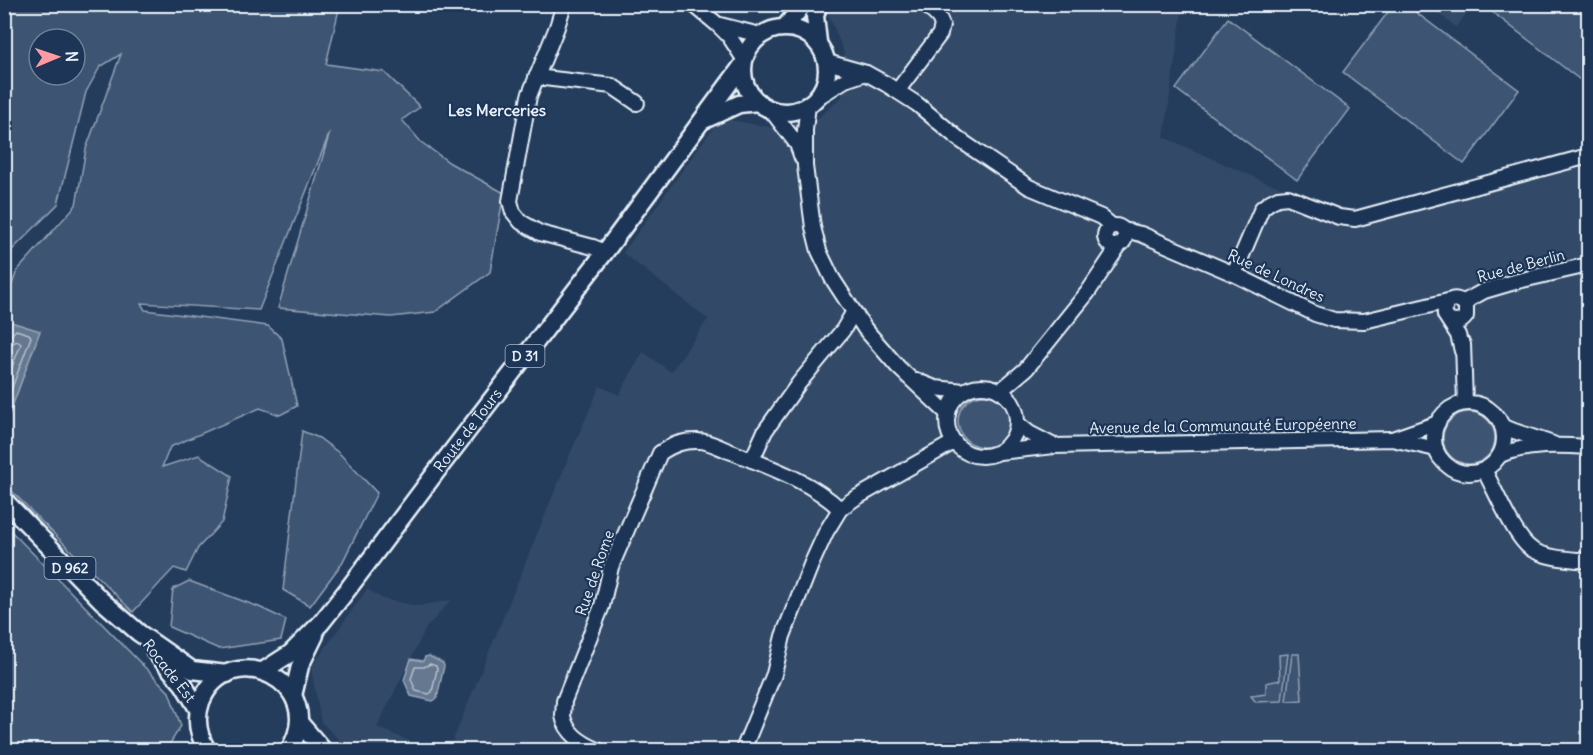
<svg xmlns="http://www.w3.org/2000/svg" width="1593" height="755" viewBox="0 0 1593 755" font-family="Delius,sans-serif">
	<rect width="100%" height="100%" fill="#253d5d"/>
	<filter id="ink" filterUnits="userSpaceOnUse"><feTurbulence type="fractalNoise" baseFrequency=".0167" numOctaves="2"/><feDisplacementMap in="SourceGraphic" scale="12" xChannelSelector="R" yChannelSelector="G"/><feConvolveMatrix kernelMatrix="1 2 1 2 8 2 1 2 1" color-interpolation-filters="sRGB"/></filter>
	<g filter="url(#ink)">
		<!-- built -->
		<g fill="#334a68">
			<path d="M826,5H1183L1164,137L1265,182L1349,210L1588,149V750H449L565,466L600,386L619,395L643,352L671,372L708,319L623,253L713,128L730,120L769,127L817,119L842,97L844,52L825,6Z"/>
			<path d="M1427,5H1473L1456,27Z"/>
			<path d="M367,589L383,599L418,606L451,600L426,628L377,727L430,750H350L321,722L311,668Z"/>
		</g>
		<!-- green -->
		<g fill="#3e5472" stroke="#93a2b5" stroke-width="1.5" fill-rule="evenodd">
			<path d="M1394,4L1406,5L1519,90L1464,164L1343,72Z"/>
			<path d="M5,5H340L326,64L384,72L420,107L402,120L421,142L450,163L504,193L490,272L435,312L391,317L278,308L330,132L259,310L141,303L145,310L268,326L282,339L297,406L280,415L260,408L170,447L162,467L199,455L232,476L222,522L198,548L186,572L174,568L133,612L40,520L7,486L4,481L5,303L17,271L76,205L86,149L121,54L100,67L86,92L58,204L5,257ZM39,39H75V75H39Z"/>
			<path d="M1496,5H1588V86L1491,11Z"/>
			<path d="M1228,18L1350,109L1297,180L1176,89Z"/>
			<circle cx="984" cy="421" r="26"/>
			<circle cx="1469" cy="438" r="26"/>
			<path d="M302,431L319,438L339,453L377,493L342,563L310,606L283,590Z"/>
			<path d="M4,524L169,692L181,726L166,750H5Z"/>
			<path d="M189,581L259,607L286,620L281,640L219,649L169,627L173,589Z"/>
			<path d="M1288,654L1282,701L1256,702L1251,696L1266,694V683L1280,680L1279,655Z"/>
			<path d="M1292,654H1299L1302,700L1286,701Z"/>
		</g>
		<!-- water -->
		<g fill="#657890" stroke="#99a8ba" stroke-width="1.5">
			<path d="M11,322L40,331L5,426V339Z"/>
			<path d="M429,656L443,663L444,666L437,698L433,701L411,696L404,680L411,659L423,661L425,657Z"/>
		</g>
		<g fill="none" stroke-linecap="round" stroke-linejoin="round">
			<!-- shore -->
			<g stroke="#b4c1ce" stroke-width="1.5">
				<path d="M4,337L10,336L16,330L29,334L31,337L4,409"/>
				<path d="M4,345L11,344L17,341L21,344L4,387"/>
				<path d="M430,664L436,666L437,669L432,692L429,694L416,691L411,679L415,667H424Z"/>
			</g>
			<!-- minor casing -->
			<g stroke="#e8f1f8" stroke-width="18">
				<g id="minor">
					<path d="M564,4L557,27L529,96L510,201L513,212L521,222L540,233L593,247L605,252"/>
					<path d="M693,4L718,25L729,36L744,59"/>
					<path d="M720,25L760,35"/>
					<path d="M827,62L866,73L886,84L917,104L960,140L1029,187L1094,214L1101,217L1112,226"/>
					<path d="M536,77L612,86L637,103"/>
					<path d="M898,90L940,34L942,25L939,18L925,4"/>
					<path d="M818,97L845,80L866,73"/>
					<path d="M808,105L805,130V166L813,227L819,251L832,278L865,329L898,367L948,414"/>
					<path d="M771,110L797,144L802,158"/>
					<circle cx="1115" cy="236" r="10"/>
					<path d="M1123,230L1141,234L1157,241L1234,274L1315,314L1334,320L1364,321L1448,301"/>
					<path d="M1234,274L1262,208L1270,202L1278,198L1288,197L1339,217L1355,219L1588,156"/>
					<path d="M1464,302L1484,291L1518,281L1588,265"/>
					<path d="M1449,320C1456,324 1462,322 1466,316V305C1455,294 1443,300 1445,315L1458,335L1462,351"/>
					<path d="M1463,344L1465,403"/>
					<path d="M917,381L935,388L964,391"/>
					<circle cx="982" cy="421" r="35"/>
					<path d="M1000,391L1026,369L1088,292L1120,244"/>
					<circle cx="1469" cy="438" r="35"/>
					<path d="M1018,424L1029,433L1054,446"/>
					<path d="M1502,426L1514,431L1553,444"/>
					<path d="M1392,439L1438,423"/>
					<path d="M999,452L1054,446L1392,439L1436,449"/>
					<path d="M1500,455C1528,444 1559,445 1588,447"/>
					<path d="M752,460L765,431L799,383L843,330L853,313"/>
					<path d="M1484,470C1495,489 1515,540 1533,550C1550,559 1570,559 1588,561"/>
					<path d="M598,750C583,744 566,733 563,716C563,712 564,706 564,701L602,606L611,567L660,453C672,445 683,440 699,441C709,441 720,448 729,451C767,466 811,481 840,509"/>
					<path d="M743,750L774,674L783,636L811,565L826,532L840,509L854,499L954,442"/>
				</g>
			</g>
			<!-- major casing -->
			<g stroke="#e8f1f8" stroke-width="21">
				<g id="major">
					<path d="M785,27L804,4"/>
					<circle cx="785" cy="70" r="42"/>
					<path d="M818,42L815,16L819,4"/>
					<path d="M704,120L739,104L758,102"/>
					<path d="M4,500L101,600L139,633L192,670L227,674"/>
					<path d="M155,652L183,684L198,709"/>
					<path id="s1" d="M263,671L291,653L321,623L348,589L436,472L605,252L742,66"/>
					<path d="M293,696L300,666L315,635"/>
					<path d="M299,722L323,750"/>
					<path d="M207,750C198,735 195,719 201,702C228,634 331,683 289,750"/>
				</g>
			</g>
			<!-- minor -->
			<use href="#minor" stroke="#1d3557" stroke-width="14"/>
			<!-- major -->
			<use href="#major" stroke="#1d3557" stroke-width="16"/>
		</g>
	</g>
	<g text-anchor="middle" stroke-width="4.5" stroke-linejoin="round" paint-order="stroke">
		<!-- shield labels -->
		<g fill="#1d3557" stroke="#abb9c8" stroke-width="1.5">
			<rect x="505.5" y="345" width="39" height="22" rx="4.5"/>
			<rect x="44.5" y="557" width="51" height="22" rx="4.5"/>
		</g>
		<g font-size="14" font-weight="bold" fill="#e8f1f8">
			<text x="525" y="361">D 31</text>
			<text x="70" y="573">D 962</text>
		</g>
		<!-- street labels -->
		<g font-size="15" fill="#e8f1f8" stroke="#1d3557">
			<text transform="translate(1521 266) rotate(-15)" y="5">Rue de Berlin</text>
			<text transform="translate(1276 276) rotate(25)" y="5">Rue de Londres</text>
			<text transform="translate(1223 426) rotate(-1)" y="5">Avenue de la Communauté Européenne</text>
			<text dy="5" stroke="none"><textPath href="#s1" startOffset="318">Route de Tours</textPath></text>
			<text transform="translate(595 573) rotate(-71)" y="5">Rue de Rome</text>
			<text transform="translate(169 671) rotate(52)" y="5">Rocade Est</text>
		</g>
		<!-- neighbourhood labels -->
		<g font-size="16" font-weight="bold" fill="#e8f1f8" stroke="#1d3557">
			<text x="497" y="116">Les Merceries</text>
		</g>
	</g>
	<!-- margin -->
	<rect width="1593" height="755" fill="none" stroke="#1d3557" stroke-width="24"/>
	<rect x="12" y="12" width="1569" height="731" fill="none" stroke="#e8f1f8" stroke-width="2" filter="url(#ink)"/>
	<!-- north arrow -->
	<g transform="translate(57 57) rotate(88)"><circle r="28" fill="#1d3557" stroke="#6e8097" stroke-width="1.5"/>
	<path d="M0-4.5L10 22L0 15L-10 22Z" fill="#ff9aa2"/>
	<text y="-9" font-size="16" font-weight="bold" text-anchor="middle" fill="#e8f1f8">N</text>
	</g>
</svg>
